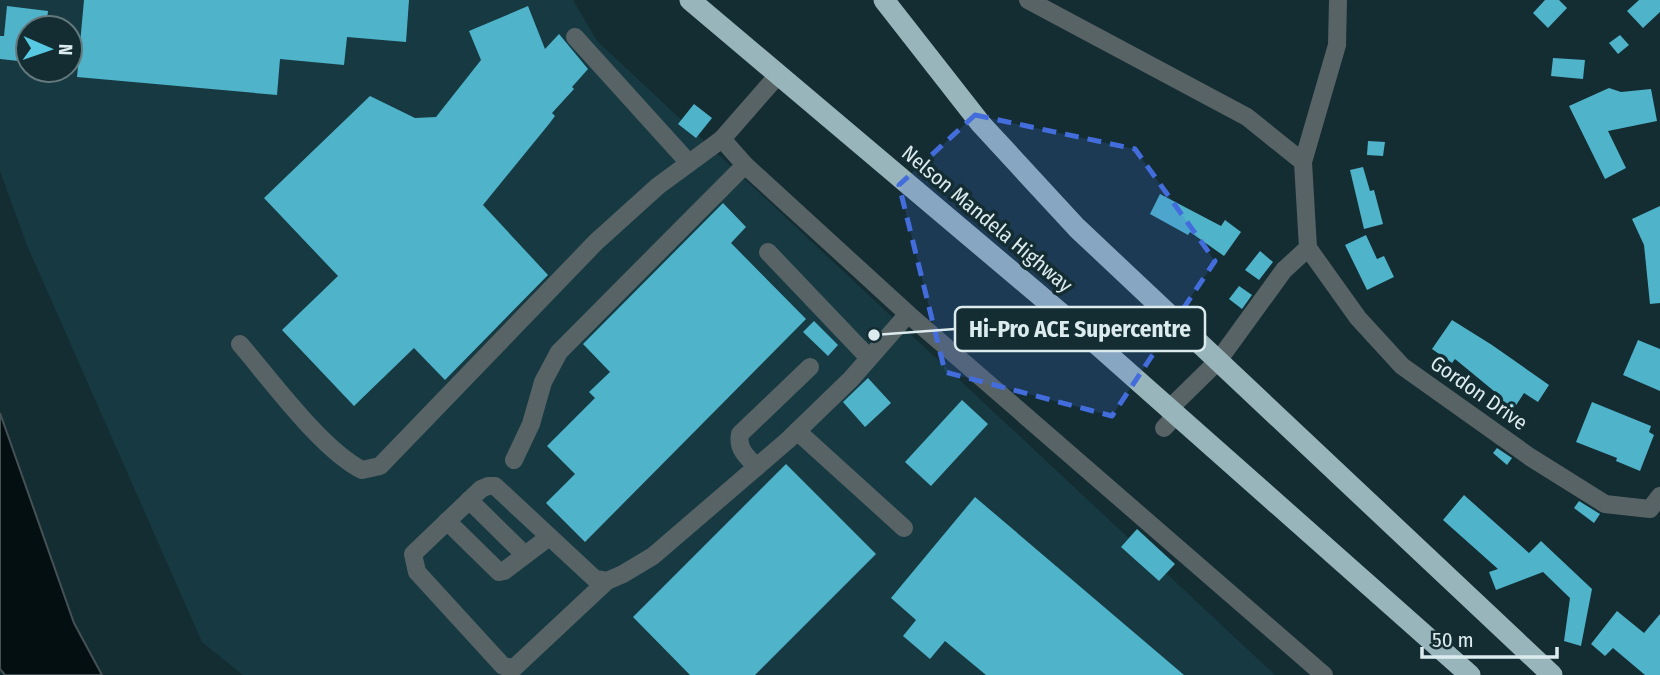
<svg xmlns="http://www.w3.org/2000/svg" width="1660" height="675" viewBox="0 0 1660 675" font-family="'Fira Sans Condensed',sans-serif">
	<rect width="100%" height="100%" fill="#142d32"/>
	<!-- built -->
	<path fill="#173a42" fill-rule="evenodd" d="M0,0H573L597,41L1275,675H243L202,642L27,245L0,171ZM28,28H70V70H28Z"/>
	<!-- water -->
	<path fill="#040f12" stroke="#455154" stroke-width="2" d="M0,413L74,623L102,675H5L0,669Z"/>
	<!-- building -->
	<g fill="#4fb3ca">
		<path d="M84,0H409L406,42L347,37L344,65L280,59L277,95L77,77Z"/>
		<path d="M1545,0H1559L1567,8L1548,28L1533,13Z"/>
		<path d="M1639,0H1660V12L1643,28L1627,11Z"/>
		<path d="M7,6L48,11L46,28H28V62L0,59V36H4Z"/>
		<path d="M528,6L545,49L559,34L588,69L572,87L574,89L552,113L555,116L549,124L483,205L548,275L445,380L414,348L354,406L282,330L338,276L264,198L370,96L415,118L436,117L481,60L469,31Z"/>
		<path d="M1620,35L1629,45L1618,54L1609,43Z"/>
		<path d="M1553,58L1585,60L1583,79L1551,76Z"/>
		<path d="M1609,88L1621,92L1651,89L1657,121L1608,131L1626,168L1605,179L1569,106Z"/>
		<path d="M694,104L712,118L696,138L678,124Z"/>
		<path d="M1368,141L1385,142L1383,156L1367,155Z"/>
		<path d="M1363,167L1370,191L1374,190L1383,224L1364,229L1350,170Z"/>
		<path d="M1160,194L1221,226L1225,220L1241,232L1224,256L1190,232L1188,235L1150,214Z"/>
		<path d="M723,203L746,227L731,243L806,319L585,542L546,503L575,474L547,446L595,398L589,392L610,372L583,344Z"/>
		<path d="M1660,206V303L1650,304L1644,245L1632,219Z"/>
		<path d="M1366,235L1377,259L1384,256L1394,277L1367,290L1345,245Z"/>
		<path d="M1260,251L1273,262L1259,280L1245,270Z"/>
		<path d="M1239,286L1252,295L1242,309L1229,299Z"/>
		<path d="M1452,320L1492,345L1549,385L1538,402L1524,393L1513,410L1497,400L1500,396L1455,359L1452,363L1432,349Z"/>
		<path d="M814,321L838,345L828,356L803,332Z"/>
		<path d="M1638,340L1660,349V391L1623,375Z"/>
		<path d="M868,378L891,403L865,427L843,402Z"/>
		<path d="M962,400L988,424L931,486L905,462Z"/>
		<path d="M1592,402L1651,426L1649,432L1654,435L1640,471L1616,461L1617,458L1576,442Z"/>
		<path d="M1497,448L1512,458L1507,465L1493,453Z"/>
		<path d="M786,464L876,554L755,675H690L633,617Z"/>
		<path d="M1464,495L1529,553L1541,541L1592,589L1581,646L1564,641L1570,598L1543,572L1496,590L1489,572L1498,569L1443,520Z"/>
		<path d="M975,497L1184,675H986L945,641L930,659L903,636L916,620L891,598Z"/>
		<path d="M1579,501L1600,514L1594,523L1574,508Z"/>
		<path d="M1137,529L1175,564L1159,581L1121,547Z"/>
		<path d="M1617,611L1644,633L1660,614V675H1645L1613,648L1605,656L1591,644Z"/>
	</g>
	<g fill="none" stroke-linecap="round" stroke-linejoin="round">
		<!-- minor -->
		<g stroke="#586366" stroke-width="18">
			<path d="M1028,0L1247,117L1303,162"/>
			<path d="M575,37L689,163"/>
			<path d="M778,75L722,139L745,165L908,314L1324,675"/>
			<path d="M1308,248L1358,318L1402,366L1530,457L1605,504L1650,509L1660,496"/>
			<path d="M768,252L869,358"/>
			<path d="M240,344C271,380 321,449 362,470L380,466L596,242L658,186L722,139"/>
			<path d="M1170,408L1218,361L1284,270L1308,248L1303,162L1337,45L1338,0"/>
			<path d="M1164,428L1177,414"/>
			<path d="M797,431L904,528"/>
			<path d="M514,460L531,424L543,382L559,352L745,165"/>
			<path d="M757,467C747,457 737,449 740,434L810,367"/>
			<path d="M469,500L525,555"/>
			<path d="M447,521L499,572L504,571L549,537"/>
			<path d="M607,581L514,668L503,666L417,572L413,554L481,489L488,486H495L595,579L607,581L623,574L653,556L788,440L851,379L908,314"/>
		</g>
		<!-- highway -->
		<g stroke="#99b5bc" stroke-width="21">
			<path d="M690,0L1076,326L1470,675"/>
			<path d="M884,0L981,124L1077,228L1552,675"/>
		</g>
	</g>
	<!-- marked area -->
	<path fill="#436ddc" fill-opacity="0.2" stroke="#436ddc" stroke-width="5" stroke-dasharray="14 9" stroke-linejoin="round" d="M975,115L1135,149L1215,261L1112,416L945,372L899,185Z"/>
	<g text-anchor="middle" stroke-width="7" stroke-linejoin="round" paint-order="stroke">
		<!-- street labels -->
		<g font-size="21" fill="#dcebee" stroke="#142d32">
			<text transform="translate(987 219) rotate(40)" y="7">Nelson Mandela Highway</text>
			<text transform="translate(1479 393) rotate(35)" y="7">Gordon Drive</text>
		</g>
	</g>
	<!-- callouts -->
	<path fill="none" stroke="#dcebee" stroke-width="2.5" d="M874 335L955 329"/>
	<circle fill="#dcebee" stroke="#142d32" stroke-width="2.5" cx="874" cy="335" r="7"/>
	<rect fill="#142d32" stroke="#dcebee" stroke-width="2.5" x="955" y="307" width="250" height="44" rx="7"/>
	<g font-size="23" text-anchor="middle" font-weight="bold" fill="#dcebee">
		<text x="1080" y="337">Hi-Pro ACE Supercentre</text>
	</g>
	<!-- north arrow -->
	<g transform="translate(49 49) rotate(92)"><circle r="33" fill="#142d32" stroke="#64797d" stroke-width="2"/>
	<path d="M0-5L12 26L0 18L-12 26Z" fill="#57c9e2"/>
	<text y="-10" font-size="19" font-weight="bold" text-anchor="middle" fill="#dcebee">N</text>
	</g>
	<!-- scale -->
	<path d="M1422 647v10h135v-10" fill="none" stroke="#dcebee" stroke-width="3.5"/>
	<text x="1432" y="647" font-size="21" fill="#dcebee" stroke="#142d32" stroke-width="5" paint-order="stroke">50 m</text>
</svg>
